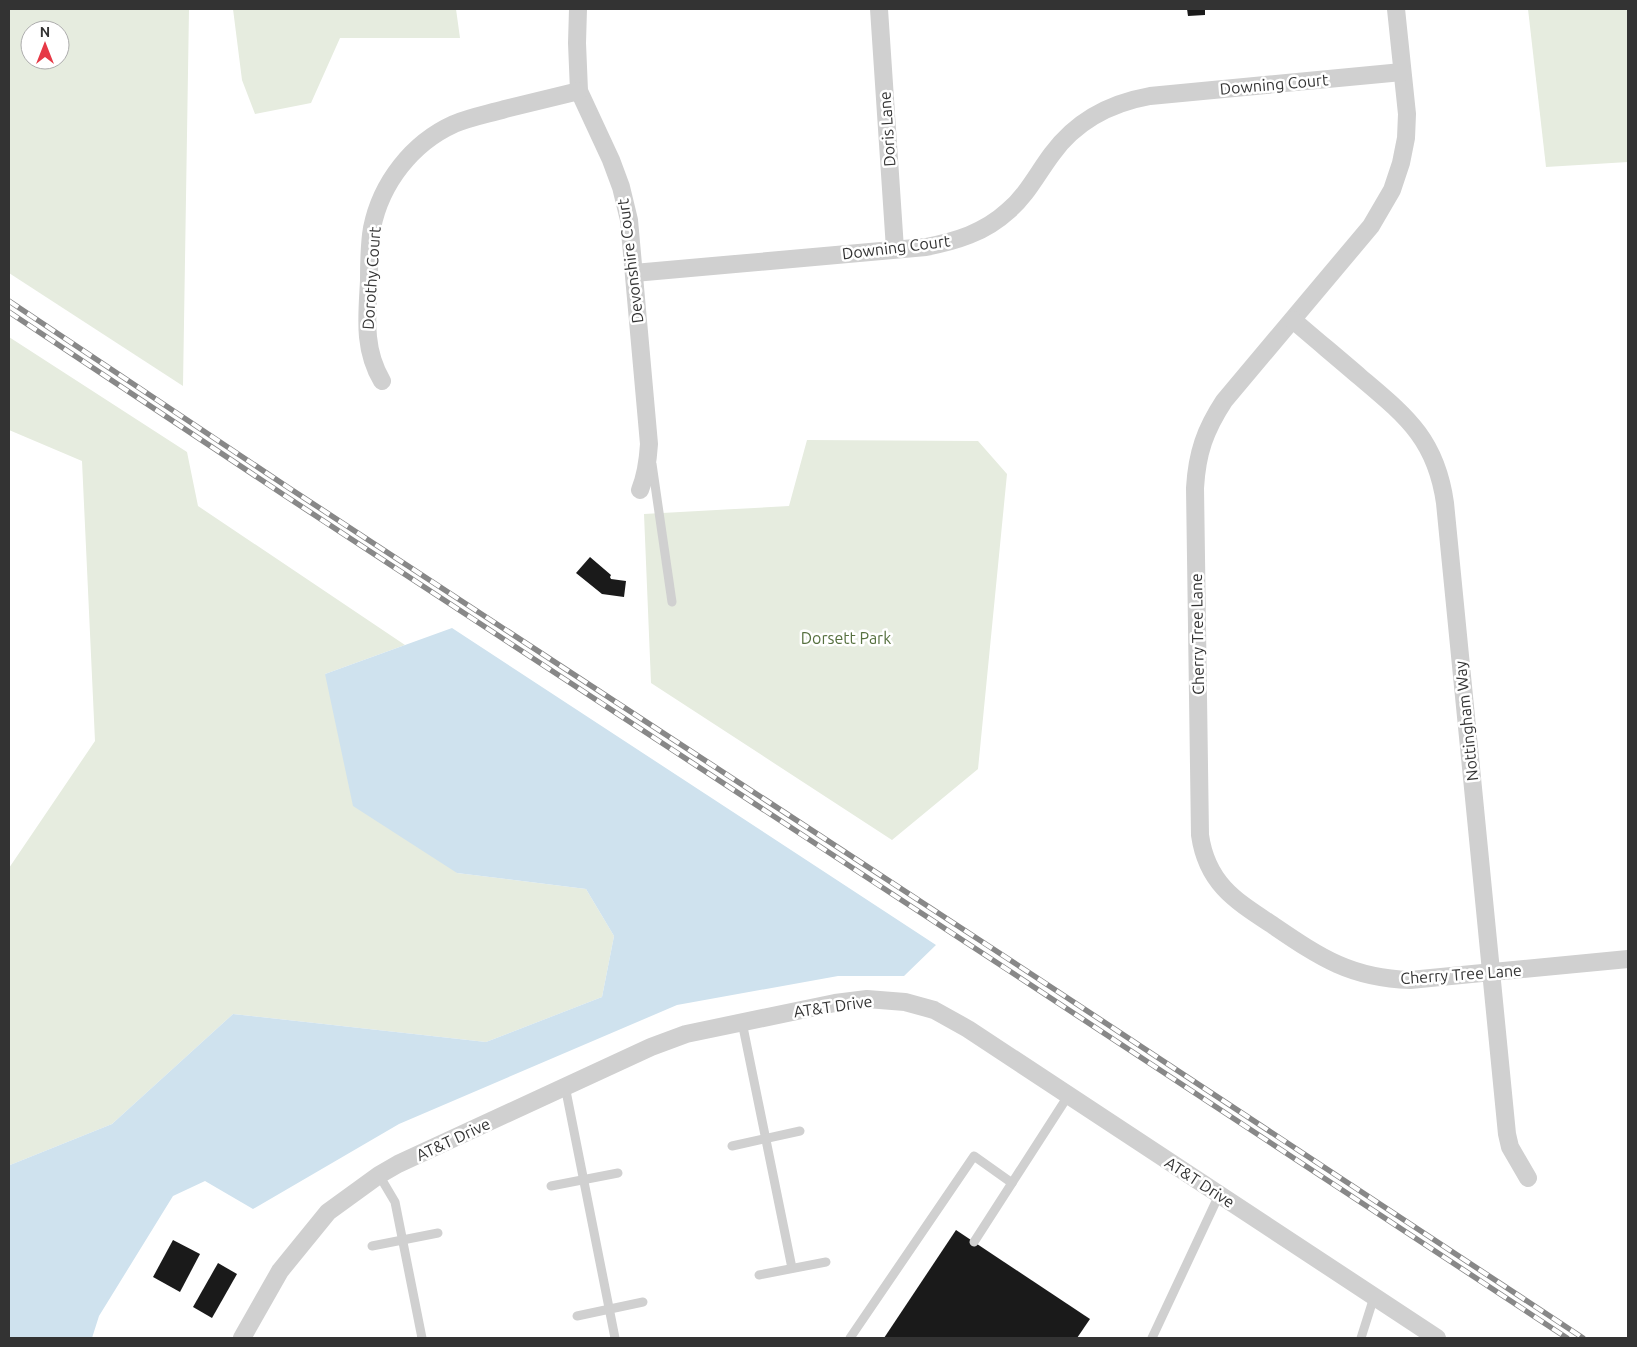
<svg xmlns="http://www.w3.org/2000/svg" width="1637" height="1347" viewBox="0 0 1637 1347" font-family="Ubuntu,sans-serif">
	<rect width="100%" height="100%" fill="#fff"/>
	<!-- green -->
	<g fill="#e6ecdf" fill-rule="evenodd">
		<path d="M9,9H189L183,386L9,273ZM30,30H60V60H30Z"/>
		<path d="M233,9H456L460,38H340L311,103L255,114L242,80Z"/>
		<path d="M1528,9H1628V162L1546,167Z"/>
		<path d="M9,337L187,452L198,506L405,645L325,674L457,873L586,889L614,936L602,997L486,1042L233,1014L112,1124L10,1165L9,1169V868L95,741L82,461L9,430Z"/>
		<path d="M807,440L978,441L1007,474L978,769L892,840L651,683L644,514L789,506Z"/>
	</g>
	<!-- water -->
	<path fill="#cfe2ee" d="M452,628L936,945L904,976H838L677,1005L399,1124L253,1209L205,1181L173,1196L99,1316L92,1338H9V1169L10,1165L112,1124L233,1014L486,1042L602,997L614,936L586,889L457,873L353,806L325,674Z"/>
	<!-- building -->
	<g fill="#1a1a1a">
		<path d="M1187,9H1205V15L1188,16Z"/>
		<path d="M590,557L611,575L610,577L611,579L626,581L624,597L602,594L576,573Z"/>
		<path d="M956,1230L1090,1319L1077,1338H884Z"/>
		<path d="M173,1240L200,1254L180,1292L153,1277Z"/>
		<path d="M218,1263L237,1274L212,1318L193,1307Z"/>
	</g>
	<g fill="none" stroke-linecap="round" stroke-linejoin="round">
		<!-- lane -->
		<g stroke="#d0d0d0" stroke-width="9">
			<path d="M652,464L672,602"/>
			<path d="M742,1022L792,1268"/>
			<path d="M565,1086L615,1338"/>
			<path d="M732,1146L800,1131"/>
			<path d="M379,1175L395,1202L422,1338"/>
			<path d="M551,1186L618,1173"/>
			<path d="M974,1242L1012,1183"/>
			<path d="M372,1246L438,1233"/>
			<path d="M759,1275L826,1262"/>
			<path d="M577,1316L643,1302"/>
			<path d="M850,1338L974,1156L1012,1183L1068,1096"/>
			<path d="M1152,1338L1219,1195"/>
			<path d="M1361,1338L1374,1297"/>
		</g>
		<!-- street -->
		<g stroke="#d0d0d0" stroke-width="18">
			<path d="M578,9L577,43L579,91L611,160L621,187L629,220L649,444C648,460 646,475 640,490"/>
			<path d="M879,9L895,249"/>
			<path d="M1396,9L1407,114L1406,138L1401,163L1392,190L1371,226L1224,401C1205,430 1197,453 1195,488L1200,835C1207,884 1236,901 1274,926C1321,958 1351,978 1410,980L1628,959"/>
			<path d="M634,273L926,247C956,241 984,233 1008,211C1027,195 1037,174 1052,154C1076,121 1111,103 1150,96L1402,72"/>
			<path d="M1293,320C1315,339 1338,358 1360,377C1406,416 1436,439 1445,503L1507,1134L1510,1147L1528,1178"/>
			<path d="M382,381C363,349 367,317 369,281C369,263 369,245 372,228C381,183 412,143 454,124C471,117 488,114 505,109C530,103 555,97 579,91"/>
			<path d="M242,1338L280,1271L328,1212L379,1175L398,1164L651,1047L686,1034L835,1003L867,999L905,1002L934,1010L968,1029L1437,1338"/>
		</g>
		<!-- rail casing -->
		<g stroke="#888" stroke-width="5.5">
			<g id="rail">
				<path d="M9,301L289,488L1010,960L1583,1338"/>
				<path d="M9,312L284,495L1005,968L1567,1338"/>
			</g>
		</g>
		<!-- rail -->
		<use href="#rail" stroke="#fff" stroke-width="4" stroke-dasharray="11" stroke-linecap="butt"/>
	</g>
	<g text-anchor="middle" stroke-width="5" stroke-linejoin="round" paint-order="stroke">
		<!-- street labels -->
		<g font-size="16" fill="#333" stroke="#fff">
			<text transform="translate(1274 84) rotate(-5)" y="6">Downing Court</text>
			<text transform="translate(887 129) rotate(-94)" y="6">Doris Lane</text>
			<text transform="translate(896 247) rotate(-7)" y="6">Downing Court</text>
			<text transform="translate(630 261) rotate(-97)" y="6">Devonshire Court</text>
			<text transform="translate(371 278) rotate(-86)" y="6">Dorothy Court</text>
			<text transform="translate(1197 634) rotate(-91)" y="6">Cherry Tree Lane</text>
			<text transform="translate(1466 721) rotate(-96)" y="6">Nottingham Way</text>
			<text transform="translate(1461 974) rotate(-4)" y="6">Cherry Tree Lane</text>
			<text transform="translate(833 1006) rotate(-8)" y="6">AT&amp;T Drive</text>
			<text transform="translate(453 1139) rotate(-25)" y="6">AT&amp;T Drive</text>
			<text transform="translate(1200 1182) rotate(33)" y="6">AT&amp;T Drive</text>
		</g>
		<!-- park labels -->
		<g font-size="16" fill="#56703f" stroke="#fff">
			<text x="846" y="644">Dorsett Park</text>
		</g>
	</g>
	<!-- border -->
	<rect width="1637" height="1347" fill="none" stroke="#333333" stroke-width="20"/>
	<!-- north arrow -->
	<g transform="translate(45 45)"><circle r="24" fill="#ffffff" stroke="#adadad"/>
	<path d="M0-4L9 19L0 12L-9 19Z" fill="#e63946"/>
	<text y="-8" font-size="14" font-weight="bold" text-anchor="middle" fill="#333333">N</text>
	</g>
</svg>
